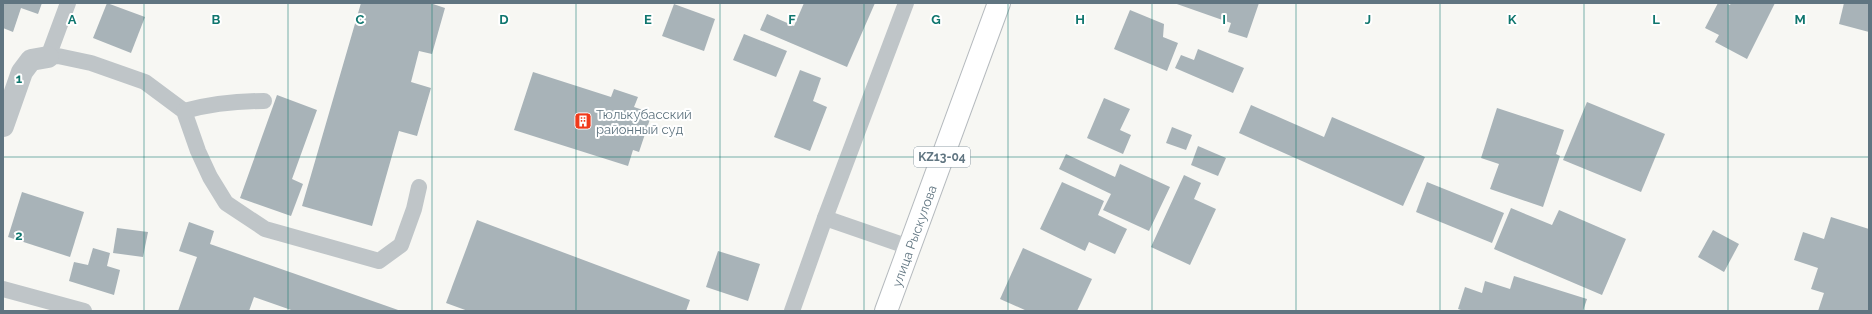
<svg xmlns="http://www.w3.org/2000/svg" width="1872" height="314" viewBox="0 0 1872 314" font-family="Raleway,sans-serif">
	<rect width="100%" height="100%" fill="#f7f7f3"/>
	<!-- building -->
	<g fill="#a8b3b8">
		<path d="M3,3H42L38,14L21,8L13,32L3,28Z"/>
		<path d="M107,3L145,17L131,53L93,38Z"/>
		<path d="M361,3H430L445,8L432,54L419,51L411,82L431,88L417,136L399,131L372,226L302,206Z"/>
		<path d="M804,3H875L847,67L760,30L767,14L794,26Z"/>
		<path d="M1174,3H1259L1247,38L1228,32L1231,23Z"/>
		<path d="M1718,3H1725L1730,5L1731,3H1775L1747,59L1715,42L1719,35L1705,28Z"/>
		<path d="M1844,3H1869V32L1839,24Z"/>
		<path d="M674,4L715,19L704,51L662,36Z"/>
		<path d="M1130,10L1164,24L1163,37L1178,43L1167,71L1114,49Z"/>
		<path d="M744,34L787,51L776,77L733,60Z"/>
		<path d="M1198,49L1244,68L1233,93L1175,68L1181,55L1194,60Z"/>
		<path d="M800,70L821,78L813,101L827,107L810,151L774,137Z"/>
		<path d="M533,72L611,97L614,89L638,97L634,107L652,113L639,152L633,150L628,166L514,130Z"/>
		<path d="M277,95L317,110L292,179L303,184L291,216L240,198Z"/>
		<path d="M1104,98L1130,109L1120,130L1131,135L1123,154L1087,138Z"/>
		<path d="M1587,102L1665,134L1641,192L1563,160Z"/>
		<path d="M1251,105L1324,137L1332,117L1425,157L1403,206L1239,133Z"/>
		<path d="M1497,108L1564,130L1556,154L1560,156L1543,207L1490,189L1499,164L1481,158Z"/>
		<path d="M1172,127L1192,135L1186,150L1166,143Z"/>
		<path d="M1198,146L1226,158L1218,176L1191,165Z"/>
		<path d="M1066,154L1115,177L1120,164L1170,187L1149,231L1103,210L1111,194L1059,169Z"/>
		<path d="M1184,175L1201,183L1194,199L1216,209L1190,265L1151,247Z"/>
		<path d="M1062,182L1104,201L1098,215L1127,229L1115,254L1089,242L1085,251L1040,229Z"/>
		<path d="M1427,182L1504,213L1492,243L1416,212Z"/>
		<path d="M22,192L84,212L70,257L8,237Z"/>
		<path d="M1511,208L1552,225L1559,210L1626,239L1602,295L1494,249Z"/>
		<path d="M1831,217L1869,229V311H1818L1824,293L1811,289L1818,268L1794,260L1803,232L1824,239Z"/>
		<path d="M477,220L690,300L686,311H468L446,303Z"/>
		<path d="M189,222L214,231L210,244L401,311H294L254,297L249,311H178L197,257L179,251Z"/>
		<path d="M117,228L148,232L143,257L113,253Z"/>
		<path d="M1713,230L1739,244L1724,272L1698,257Z"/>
		<path d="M93,248L110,253L107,266L120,270L114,295L69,281L74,262L88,265Z"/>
		<path d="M1023,248L1092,279L1077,311H1027L1000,299Z"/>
		<path d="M718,251L760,264L748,301L706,287Z"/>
		<path d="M1514,276L1587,299L1583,311H1464L1458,309L1465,287L1482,293L1485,281L1510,289Z"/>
	</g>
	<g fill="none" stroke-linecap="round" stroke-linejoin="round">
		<!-- primary casing -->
		<g stroke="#b5babe" stroke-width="24">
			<path id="primary" d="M886,311L999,3"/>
		</g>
		<!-- lane -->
		<g stroke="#bfc5c8" stroke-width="16">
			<path d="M68,3L48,57L58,56L91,63L145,82L184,111L198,151L210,177L226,203L265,229L379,261L401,245L414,209L419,187"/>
			<path d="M184,111C210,104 237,101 264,101"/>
			<path d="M825,218L909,247"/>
			<path d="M3,289L84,311"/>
			<path d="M792,311L825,218L906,3"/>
		</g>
		<!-- street -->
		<path stroke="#bfc5c8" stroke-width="22" d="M3,126L22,72L31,60L48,57"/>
		<!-- primary -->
		<use href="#primary" stroke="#fff" stroke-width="22"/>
	</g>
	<!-- grid -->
	<path fill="none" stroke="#0f766e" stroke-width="1" stroke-opacity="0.55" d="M144,3V311M288,3V311M432,3V311M576,3V311M720,3V311M864,3V311M1008,3V311M1152,3V311M1296,3V311M1440,3V311M1584,3V311M1728,3V311M3,157H1869"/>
	<!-- icons -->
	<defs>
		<g id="building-square" transform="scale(0.9)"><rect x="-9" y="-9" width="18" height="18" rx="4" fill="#f0391a" stroke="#fff"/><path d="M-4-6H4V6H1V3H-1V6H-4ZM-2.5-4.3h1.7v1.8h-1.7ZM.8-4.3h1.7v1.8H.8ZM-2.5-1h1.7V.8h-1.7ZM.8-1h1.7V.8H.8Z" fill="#fff"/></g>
	</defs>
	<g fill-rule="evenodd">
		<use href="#building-square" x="583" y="121"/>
	</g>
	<g text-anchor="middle" stroke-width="4" stroke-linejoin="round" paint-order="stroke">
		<!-- shield labels -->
		<rect fill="#fff" stroke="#909ea7" stroke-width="1" x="914" y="147" width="56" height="20" rx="3"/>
		<g font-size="12" font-weight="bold" fill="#607581">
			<text x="942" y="161">KZ13-04</text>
		</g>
		<!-- poi labels -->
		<g font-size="13" fill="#607581" stroke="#fff" text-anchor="start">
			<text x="596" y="119">Тюлькубасский<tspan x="596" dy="15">районный суд</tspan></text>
		</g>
		<!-- street labels -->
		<g font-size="13" fill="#607581" stroke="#fff">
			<text transform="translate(914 236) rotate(-70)" y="5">улица Рыскулова</text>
		</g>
	</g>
	<g font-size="13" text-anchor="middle" font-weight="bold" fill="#0f766e" stroke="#fff" stroke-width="4" stroke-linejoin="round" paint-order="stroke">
		<text x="72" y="24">A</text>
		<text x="216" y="24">B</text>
		<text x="360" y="24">C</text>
		<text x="504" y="24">D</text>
		<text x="648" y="24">E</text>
		<text x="792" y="24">F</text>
		<text x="936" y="24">G</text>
		<text x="1080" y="24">H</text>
		<text x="1224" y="24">I</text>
		<text x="1368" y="24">J</text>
		<text x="1512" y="24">K</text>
		<text x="1656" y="24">L</text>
		<text x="1800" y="24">M</text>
		<text x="19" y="83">1</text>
		<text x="19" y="240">2</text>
	</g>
	<!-- border -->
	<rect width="1872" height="314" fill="none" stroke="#607581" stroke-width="8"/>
</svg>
